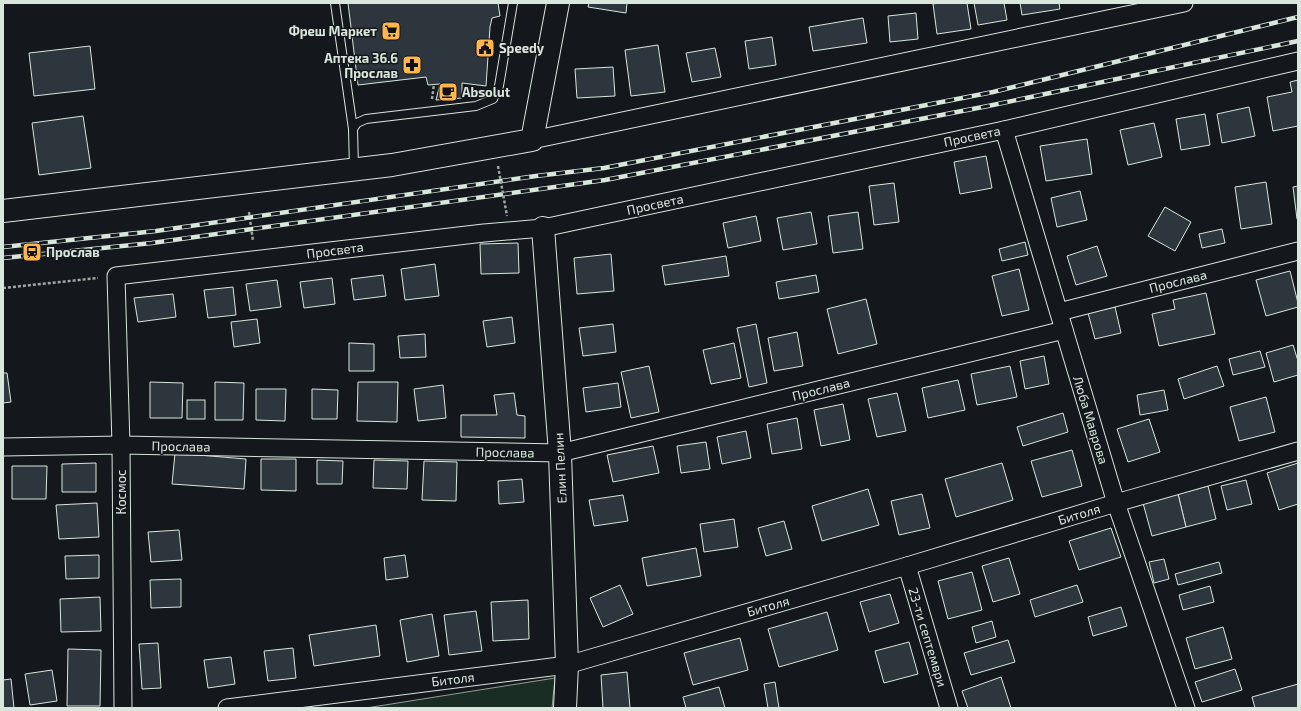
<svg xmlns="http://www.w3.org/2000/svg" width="1301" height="711" viewBox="0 0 1301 711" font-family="'Exo 2',sans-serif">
	<rect width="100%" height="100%" fill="#14181c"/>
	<!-- green -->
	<path fill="#1a2d24" stroke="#939e99" d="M555,678L552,708H366Z"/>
	<!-- building -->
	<g fill="#2c363c" stroke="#d8e6dc">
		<path d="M348,3H498L500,16L492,18L490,27L486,86L462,83V98L436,100L440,84L428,85L426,77L358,85Z"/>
		<path d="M589,3H627L626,13L588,7Z"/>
		<path d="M939,3H967L971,29L937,34L933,4Z"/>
		<path d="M974,3H1004L1007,20L978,25Z"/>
		<path d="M1020,3H1059L1060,9L1022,15Z"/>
		<path d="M916,13L918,39L890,42L888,16Z"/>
		<path d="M863,18L867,43L813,51L809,27Z"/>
		<path d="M772,37L776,65L749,69L745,41Z"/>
		<path d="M658,45L665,92L631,96L625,50Z"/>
		<path d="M90,46L95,89L34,96L29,53Z"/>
		<path d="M715,48L721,77L692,82L686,53Z"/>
		<path d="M613,67L615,96L577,98L575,69Z"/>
		<path d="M1298,80V126L1273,131L1267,97L1292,92L1290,82Z"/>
		<path d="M1249,107L1255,136L1222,143L1217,114Z"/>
		<path d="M1205,114L1210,145L1181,150L1176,119Z"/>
		<path d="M83,116L91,168L39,175L32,123Z"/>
		<path d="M1154,123L1162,157L1128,165L1120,130Z"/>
		<path d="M1087,139L1092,174L1046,181L1040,146Z"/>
		<path d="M986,156L992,188L960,194L954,162Z"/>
		<path d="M1266,182L1272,224L1241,229L1235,187Z"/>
		<path d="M894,183L899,222L874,225L869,186Z"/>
		<path d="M1298,186V219H1297L1293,187Z"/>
		<path d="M1080,191L1087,220L1057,227L1051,198Z"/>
		<path d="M1165,207L1191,222L1175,251L1148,236Z"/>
		<path d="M811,212L817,244L783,250L777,218Z"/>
		<path d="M858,212L863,249L833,253L828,216Z"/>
		<path d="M756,216L761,241L728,248L723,223Z"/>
		<path d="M1222,229L1225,243L1202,248L1199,234Z"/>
		<path d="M1025,242L1028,255L1002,261L999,249Z"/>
		<path d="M518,243L519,273L481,274L480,244Z"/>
		<path d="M1097,246L1107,276L1076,285L1067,256Z"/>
		<path d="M611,254L614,291L577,294L574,258Z"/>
		<path d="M726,256L729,276L665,285L662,266Z"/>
		<path d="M435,264L439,296L405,300L401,269Z"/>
		<path d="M1019,269L1029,310L1002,316L992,276Z"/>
		<path d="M1290,271L1298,303V307L1266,316L1256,280Z"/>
		<path d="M383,275L386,296L354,300L351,279Z"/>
		<path d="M816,275L819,292L779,299L776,282Z"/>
		<path d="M332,278L335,304L304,308L300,282Z"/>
		<path d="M277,280L281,307L250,311L246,284Z"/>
		<path d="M233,287L236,315L208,318L204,290Z"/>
		<path d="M1206,293L1215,334L1159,346L1152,314L1175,309L1173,300Z"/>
		<path d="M173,294L176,317L138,322L134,298Z"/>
		<path d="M866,299L877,344L838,354L827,309Z"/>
		<path d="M1115,307L1121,333L1095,339L1088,313Z"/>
		<path d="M512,317L515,343L487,347L483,321Z"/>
		<path d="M257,319L260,343L234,347L231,322Z"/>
		<path d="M613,324L616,352L583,356L579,328Z"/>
		<path d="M756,324L767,383L749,387L737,328Z"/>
		<path d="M797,332L803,366L774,371L768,338Z"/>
		<path d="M425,334L426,357L400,358L398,336Z"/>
		<path d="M349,343L374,344V371H349Z"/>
		<path d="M734,343L741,378L711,384L703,350Z"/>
		<path d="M1293,345L1298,361V375L1274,382L1266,353Z"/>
		<path d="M1260,351L1265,367L1233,375L1229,359Z"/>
		<path d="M1044,356L1049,384L1025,389L1020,361Z"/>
		<path d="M649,366L659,412L631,418L621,372Z"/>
		<path d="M1010,366L1017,397L977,405L971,374Z"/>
		<path d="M1217,366L1224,386L1184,399L1178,379Z"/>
		<path d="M3,373H7L11,402L3,403Z"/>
		<path d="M958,380L965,410L928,418L922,388Z"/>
		<path d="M150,382L183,383L182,418H150Z"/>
		<path d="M215,382L244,383L243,420H215Z"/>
		<path d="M358,382H398L397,422L357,421Z"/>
		<path d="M618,383L621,407L586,412L583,388Z"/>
		<path d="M443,385L446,418L418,421L414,389Z"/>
		<path d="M256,389H286L285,421L256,420Z"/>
		<path d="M312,389L338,390L337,419H312Z"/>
		<path d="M1164,390L1168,410L1140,415L1137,395Z"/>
		<path d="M514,393L517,415L525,416V438L461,437V415H497L494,395Z"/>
		<path d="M897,393L906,431L877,437L868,399Z"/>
		<path d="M1266,397L1275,432L1239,441L1230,407Z"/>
		<rect x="187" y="400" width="18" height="19"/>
		<path d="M843,404L850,440L821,446L814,410Z"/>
		<path d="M1063,413L1068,432L1023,446L1017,427Z"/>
		<path d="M797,418L802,449L772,454L767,424Z"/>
		<path d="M1149,419L1160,452L1128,462L1117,429Z"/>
		<path d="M746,431L751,458L722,464L717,437Z"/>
		<path d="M706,442L710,469L681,473L677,446Z"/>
		<path d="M653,446L659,473L613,482L607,455Z"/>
		<path d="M1072,450L1082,486L1042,497L1031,461Z"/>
		<path d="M175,453L246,459L244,489L172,484Z"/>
		<path d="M261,459H296V491L261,490Z"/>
		<path d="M317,460L343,461L342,484H317Z"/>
		<path d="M374,460L408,461L407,489L373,488Z"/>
		<path d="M424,461L457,462L456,501L422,500Z"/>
		<path d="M96,463V492H62V464Z"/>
		<path d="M1002,463L1013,500L956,517L945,479Z"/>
		<path d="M1298,463V504L1279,510L1267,473Z"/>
		<path d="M12,466H47L46,499H12Z"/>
		<path d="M522,479L524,502L499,504L498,481Z"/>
		<path d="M1246,480L1252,504L1227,510L1221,486Z"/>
		<path d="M1208,486L1216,519L1186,527L1178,494Z"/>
		<path d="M868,489L879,525L822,541L812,506Z"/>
		<path d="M922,494L930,528L899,535L891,501Z"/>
		<path d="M1178,494L1186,527L1152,536L1143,503Z"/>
		<path d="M623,495L628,521L594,526L589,500Z"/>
		<path d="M97,503L99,537L59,539L56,505Z"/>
		<path d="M734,519L738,547L704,552L700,524Z"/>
		<path d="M784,521L792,549L766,556L758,528Z"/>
		<path d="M1111,528L1121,557L1079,570L1069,541Z"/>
		<path d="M179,530L182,560L151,562L148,532Z"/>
		<path d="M696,548L701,576L647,586L642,558Z"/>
		<path d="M99,555V578L66,579L65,556Z"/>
		<path d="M405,555L408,577L386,580L384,558Z"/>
		<path d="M1009,558L1020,594L993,602L982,566Z"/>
		<path d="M1164,559L1169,579L1154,583L1149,562Z"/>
		<path d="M1219,562L1222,573L1178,585L1175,574Z"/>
		<path d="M972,572L982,610L948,619L938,581Z"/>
		<path d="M181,579V607L151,608L150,580Z"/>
		<path d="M620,585L633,614L603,627L590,598Z"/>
		<path d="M1077,585L1083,602L1035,617L1030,600Z"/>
		<path d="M1210,586L1214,602L1183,610L1179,595Z"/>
		<path d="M890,594L899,623L869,632L860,602Z"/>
		<path d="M100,597L101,631L61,632L60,599Z"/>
		<path d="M528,600L529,639L493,641L491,602Z"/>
		<path d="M1121,607L1127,626L1093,636L1088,617Z"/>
		<path d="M476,611L482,651L449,655L444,615Z"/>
		<path d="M827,612L838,650L779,667L768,629Z"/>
		<path d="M432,614L439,656L407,662L400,620Z"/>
		<path d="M992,621L996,637L976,643L972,627Z"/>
		<path d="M376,625L380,656L314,666L309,635Z"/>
		<path d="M1223,627L1232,659L1195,669L1186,638Z"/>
		<path d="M740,638L748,670L693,685L684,653Z"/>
		<path d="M1008,640L1015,662L971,675L964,653Z"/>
		<path d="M909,642L918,674L884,683L875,651Z"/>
		<path d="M158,643L161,688L142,689L139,644Z"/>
		<path d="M293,648L296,678L268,681L264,651Z"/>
		<path d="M68,649L101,650L100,706H67Z"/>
		<path d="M231,657L235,684L208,688L204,660Z"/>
		<path d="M1235,669L1242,690L1202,702L1195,682Z"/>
		<path d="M52,670L57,701L30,705L25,674Z"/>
		<path d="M627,672L630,708H603L601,675Z"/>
		<path d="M1001,677L1011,708H968L962,691Z"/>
		<path d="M11,679L14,708H3V680Z"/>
		<path d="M775,682L779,708H768L764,684Z"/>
		<path d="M1298,684V708H1255L1252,697Z"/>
		<path d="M719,687L725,708H686L683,697Z"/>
	</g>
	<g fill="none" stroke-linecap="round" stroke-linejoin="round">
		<!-- lane casing -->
		<g stroke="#d8e6dc" stroke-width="10">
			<g id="lane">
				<path d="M335,3L353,129"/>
				<path d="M354,168L353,129L357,123L366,119L476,106L493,99L499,86L513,3"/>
			</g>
		</g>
		<!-- street casing -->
		<g stroke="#d8e6dc" stroke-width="19">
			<g id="street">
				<path d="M1004,130L1116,503L1186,708"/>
				<path d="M532,140L1184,3"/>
				<path d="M1059,312L1298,251"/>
				<path d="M3,447L121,445L560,453L1064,330"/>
				<path d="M907,566L949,708"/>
				<path d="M123,708L121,445L116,276L484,233L543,228L1004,130L1298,61"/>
				<path d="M227,708L567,665L907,566L1116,503L1298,451"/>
			</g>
		</g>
		<!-- secondary casing -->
		<g stroke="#d8e6dc" stroke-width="24">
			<g id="secondary">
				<path d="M3,211L392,165L532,140L558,3"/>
				<path d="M543,228L560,453L567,665L565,708"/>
			</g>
		</g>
		<!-- path -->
		<g stroke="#9da8a2" stroke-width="2.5" stroke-dasharray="3 2" stroke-linecap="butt">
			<path d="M432,99L434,84"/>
			<path d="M249,212L253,241"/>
			<path d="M3,288L98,278"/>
		</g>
		<!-- lane -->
		<use href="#lane" stroke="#14181c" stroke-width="8"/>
		<!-- street -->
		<use href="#street" stroke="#14181c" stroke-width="17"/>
		<!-- secondary -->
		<use href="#secondary" stroke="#14181c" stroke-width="22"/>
		<!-- rail casing -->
		<g stroke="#d8e6dc" stroke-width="4.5">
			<g id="rail">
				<path d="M3,247L156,231L536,176L604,168L993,92L1298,17"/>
				<path d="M3,258L152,243L605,180L988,106L1298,41"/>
			</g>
		</g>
		<!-- rail -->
		<use href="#rail" stroke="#14181c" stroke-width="3" stroke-dasharray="9" stroke-linecap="butt"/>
		<!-- path-bridge -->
		<path stroke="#9da8a2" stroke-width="2.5" stroke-dasharray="3 2" stroke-linecap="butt" d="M498,166L507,216"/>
	</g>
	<!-- icons -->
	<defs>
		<g id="supermarket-square" transform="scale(1)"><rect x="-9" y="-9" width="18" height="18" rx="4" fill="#ffb74d" stroke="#14181c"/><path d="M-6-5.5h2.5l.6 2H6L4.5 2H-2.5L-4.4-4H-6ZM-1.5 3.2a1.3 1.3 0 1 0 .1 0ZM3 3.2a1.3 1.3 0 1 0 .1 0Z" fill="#111"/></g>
		<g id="civic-square" transform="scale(1)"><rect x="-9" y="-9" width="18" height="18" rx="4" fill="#ffb74d" stroke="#14181c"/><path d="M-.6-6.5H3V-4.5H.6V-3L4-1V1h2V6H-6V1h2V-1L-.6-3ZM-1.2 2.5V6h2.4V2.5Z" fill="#111"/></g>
		<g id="pharmacy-square" transform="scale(1)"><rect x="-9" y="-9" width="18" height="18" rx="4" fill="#ffb74d" stroke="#14181c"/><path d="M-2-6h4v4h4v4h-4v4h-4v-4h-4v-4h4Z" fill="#111"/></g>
		<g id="cafe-square" transform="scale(1)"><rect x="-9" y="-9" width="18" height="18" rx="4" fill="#ffb74d" stroke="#14181c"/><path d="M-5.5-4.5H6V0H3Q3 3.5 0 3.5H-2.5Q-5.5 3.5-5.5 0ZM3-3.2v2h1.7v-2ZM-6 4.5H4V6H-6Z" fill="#111"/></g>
		<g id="station-square" transform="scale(1)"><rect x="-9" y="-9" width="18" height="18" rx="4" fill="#ffb74d" stroke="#14181c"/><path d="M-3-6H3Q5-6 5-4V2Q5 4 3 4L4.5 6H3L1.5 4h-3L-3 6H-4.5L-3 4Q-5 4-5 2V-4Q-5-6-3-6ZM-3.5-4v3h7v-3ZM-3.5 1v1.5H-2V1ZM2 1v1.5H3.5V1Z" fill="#111"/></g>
	</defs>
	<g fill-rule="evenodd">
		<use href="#supermarket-square" x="391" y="31"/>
		<use href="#civic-square" x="485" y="48"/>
		<use href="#pharmacy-square" x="412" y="65"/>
		<use href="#cafe-square" x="448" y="92"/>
		<use href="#station-square" x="32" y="252"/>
	</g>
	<g text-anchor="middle" stroke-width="3" stroke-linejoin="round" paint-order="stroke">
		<!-- poi labels -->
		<g font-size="13" font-weight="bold" fill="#d8e6dc" stroke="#14181c" text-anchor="start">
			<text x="377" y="36" text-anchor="end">Фреш Маркет</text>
			<text x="499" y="53">Speedy</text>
			<text x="398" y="63" text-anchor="end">Аптека 36.6<tspan x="398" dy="15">Прослав</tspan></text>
			<text x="462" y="97">Absolut</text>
			<text x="46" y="257">Прослав</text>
		</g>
		<!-- street labels -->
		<g font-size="13" fill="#d8e6dc" stroke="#14181c">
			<text transform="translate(972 136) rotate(-12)" y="5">Просвета</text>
			<text transform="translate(655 204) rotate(-12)" y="5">Просвета</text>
			<text transform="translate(335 250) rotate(-7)" y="5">Просвета</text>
			<text transform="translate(1178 281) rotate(-14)" y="5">Прослава</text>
			<text transform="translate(821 389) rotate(-14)" y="5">Прослава</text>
			<text transform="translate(1091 420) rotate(73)" y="5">Люба Маврова</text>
			<text transform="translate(181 446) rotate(1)" y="5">Прослава</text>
			<text transform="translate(505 452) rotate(1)" y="5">Прослава</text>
			<text transform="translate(560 468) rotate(-93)" y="5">Елин Пелин</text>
			<text transform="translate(121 492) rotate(-90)" y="5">Космос</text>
			<text transform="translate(1079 514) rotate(-17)" y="5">Битоля</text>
			<text transform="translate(768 606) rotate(-16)" y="5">Битоля</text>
			<text transform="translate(928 637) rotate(73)" y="5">23-ти септември</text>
			<text transform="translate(453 679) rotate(-7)" y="5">Битоля</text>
		</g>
	</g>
	<!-- border -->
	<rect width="1301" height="711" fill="none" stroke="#d8e6dc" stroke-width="8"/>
</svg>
